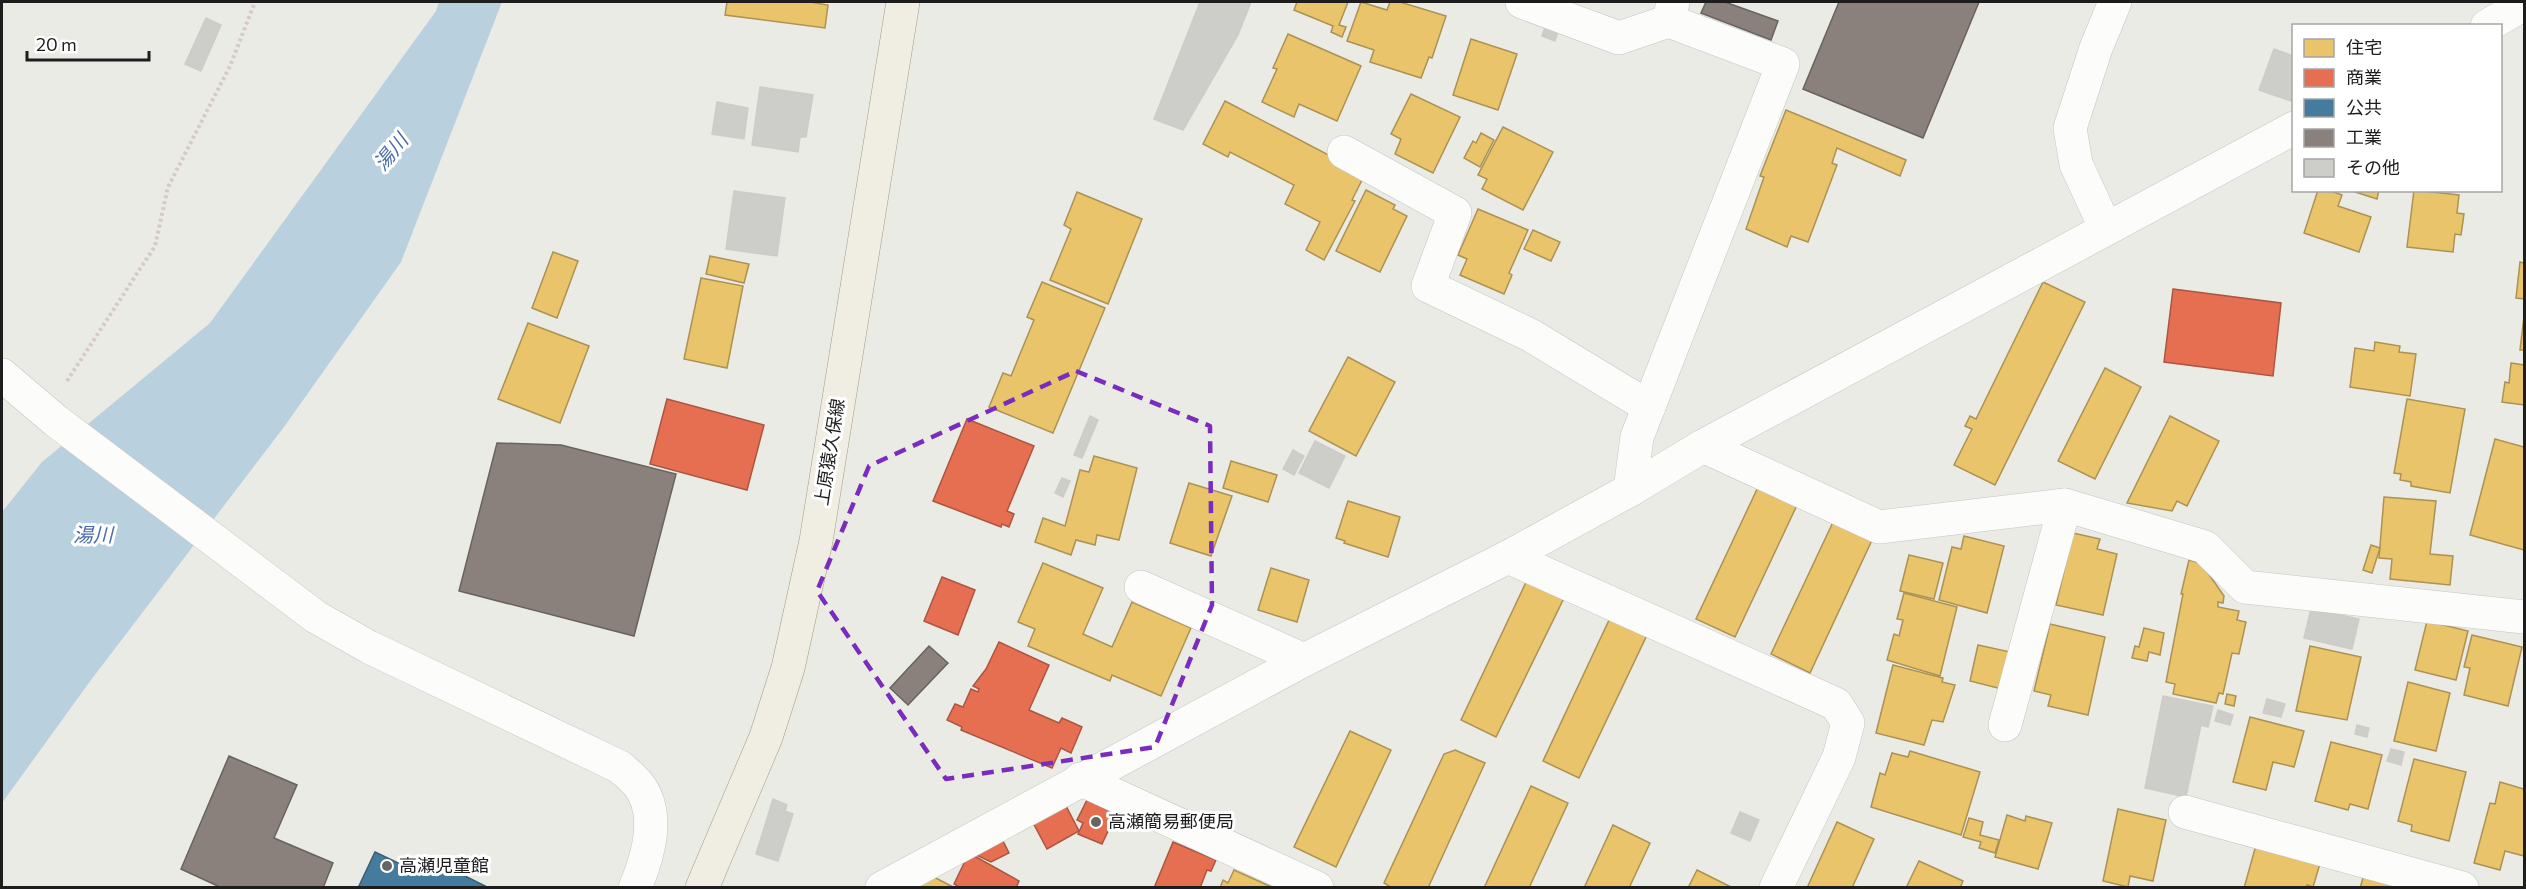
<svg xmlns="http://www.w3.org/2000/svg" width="2526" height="889" viewBox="0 0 2526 889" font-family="Commissioner,'Noto Sans JP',sans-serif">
	<rect width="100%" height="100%" fill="#ebebe6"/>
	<!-- water -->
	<path fill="#b9d0de" d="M439,2H502L401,262L284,427L91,680L2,803V512L42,462L210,323L436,11Z"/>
	<!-- homes -->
	<g fill="#e9c46a" stroke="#ac9253" stroke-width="1.5">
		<path d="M727,2H810L828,5L825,28L725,15Z"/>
		<path d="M1297,2H1348L1339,25L1346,27L1342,37L1331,32L1333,26L1294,10Z"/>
		<path d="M1361,2L1387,10L1390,2H1400L1446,16L1432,58L1429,57L1421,78L1370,62L1374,50L1347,41Z"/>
		<path d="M1288,34L1361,66L1337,121L1299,104L1294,117L1262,102L1277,69L1273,68Z"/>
		<path d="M1471,39L1517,54L1498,110L1453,95Z"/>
		<path d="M1411,94L1460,117L1433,173L1395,154L1401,139L1391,134Z"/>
		<path d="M1225,101L1365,174L1352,200L1355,201L1324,260L1306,250L1320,222L1285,204L1294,185L1230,152L1228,157L1203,144Z"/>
		<path d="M1786,110L1906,160L1900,176L1837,148L1832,163L1837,165L1808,242L1791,236L1787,247L1746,229L1764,177L1760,176Z"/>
		<path d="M1503,127L1553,152L1523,210L1482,189L1487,179L1478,175Z"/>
		<path d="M1481,133L1494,140L1480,167L1464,158L1473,141L1476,143Z"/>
		<path d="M1366,190L1395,205L1393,209L1407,216L1380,272L1336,251Z"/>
		<path d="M2318,190H2328L2342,195L2338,206L2371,217L2359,252L2304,233Z"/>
		<path d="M2349,190H2379L2377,199Z"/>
		<path d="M2414,190L2459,195L2457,213L2464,214L2461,235L2455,234L2453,252L2407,247Z"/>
		<path d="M1077,192L1142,219L1108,304L1050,280L1071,229L1064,225Z"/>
		<path d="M1478,209L1528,230L1509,273L1512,275L1504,294L1460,275L1467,259L1458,255Z"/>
		<path d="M1533,230L1560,242L1551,261L1524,249Z"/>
		<path d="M553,252L578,261L557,318L532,308Z"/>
		<path d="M710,256L749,264L744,283L706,274Z"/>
		<path d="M2520,262L2524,263V299L2516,298Z"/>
		<path d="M701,278L743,286L727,368L684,359Z"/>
		<path d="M1042,282L1105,308L1053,433L989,407L1003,373L1011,376L1034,320L1027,317Z"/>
		<path d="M2043,282L2085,302L1995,485L1954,465L1972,429L1965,426L1970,416L1976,419Z"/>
		<path d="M2524,316V350H2520Z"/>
		<path d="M528,323L589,346L560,423L498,399Z"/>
		<path d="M2375,342L2400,346L2399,352L2416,354L2410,396L2350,387L2355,348L2374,351Z"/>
		<path d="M1348,357L1395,382L1356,456L1309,431Z"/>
		<path d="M2511,363L2524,365V405L2502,402L2505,382L2509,383Z"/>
		<path d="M2105,368L2141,387L2095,479L2058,461Z"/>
		<path d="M2407,399L2465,409L2450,493L2411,486V482L2400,480L2401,474L2394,473Z"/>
		<path d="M2170,416L2219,441L2187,506L2177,501L2172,511L2127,503Z"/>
		<path d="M2495,439L2524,447V550L2470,535Z"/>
		<path d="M1094,456L1137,468L1119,540L1097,535L1095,545L1076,540L1071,555L1035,542L1043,518L1065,526L1080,470L1089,472Z"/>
		<path d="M1231,461L1277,475L1268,502L1223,488Z"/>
		<path d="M1189,483L1232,496L1211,556L1170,543Z"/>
		<path d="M1759,485L1798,503L1735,637L1696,619Z"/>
		<path d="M2384,497L2436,501L2430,554L2453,556L2450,585L2390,579L2392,559L2379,558Z"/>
		<path d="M1348,501L1400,517L1388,557L1344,543L1345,541L1336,538Z"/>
		<path d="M1834,520L1873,538L1810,673L1771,654Z"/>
		<path d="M2073,533L2100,539L2097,549L2117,554L2103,615L2056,605Z"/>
		<path d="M1964,536L2004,546L1987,613L1939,600L1952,547L1961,549Z"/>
		<path d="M2371,545L2380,548L2372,573L2363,570Z"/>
		<path d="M1909,555L1943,563L1934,599L1900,591Z"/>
		<path d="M2189,560L2201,563L2224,596L2223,603L2218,602V607L2239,611L2237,620L2246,622L2239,654L2232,653L2223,694L2219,693L2216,703L2173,694L2175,684L2166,682L2183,594H2181Z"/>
		<path d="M1043,563L1103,588L1083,634L1112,647L1132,602L1191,628L1161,696L1112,675L1110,681L1028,646L1035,629L1018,622Z"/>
		<path d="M1271,568L1309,580L1297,622L1258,610Z"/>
		<path d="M1528,578L1565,596L1496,737L1461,720Z"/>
		<path d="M1904,593L1957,607L1940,676L1887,660L1894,634L1899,636L1903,620L1897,619Z"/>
		<path d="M1610,618L1647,635L1579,778L1543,761Z"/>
		<path d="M2427,621L2468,631L2456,680L2415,670Z"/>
		<path d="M2050,624L2105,637L2088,715L2048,706L2051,695L2034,691Z"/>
		<path d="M2144,628L2164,633L2160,655L2149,652L2147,661L2132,658L2135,646L2139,647Z"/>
		<path d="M2472,635L2522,647L2508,706L2464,695L2470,668L2464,667Z"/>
		<path d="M1978,645L2015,653L2006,690L1970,681Z"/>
		<path d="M2310,646L2361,657L2347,720L2296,711Z"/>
		<path d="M1893,665L1943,678L1942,682L1955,685L1943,722L1932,720L1924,745L1876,733Z"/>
		<path d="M2408,682L2450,693L2436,751L2394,741Z"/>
		<path d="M2227,694L2236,696L2234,706L2225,704Z"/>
		<path d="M2250,717L2304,731L2294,767L2273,762L2266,790L2233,782Z"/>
		<path d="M1350,731L1391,750L1336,867L1294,847Z"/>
		<path d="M2331,742L2382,755L2368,809L2350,804L2348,810L2315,801Z"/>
		<path d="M1455,750L1485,763L1428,888H1392L1384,883L1444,754Z"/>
		<path d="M1910,751L1980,772L1961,835L1871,807L1880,773L1885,775L1892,753L1908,757Z"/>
		<path d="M2414,759L2466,772L2449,841L2411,831L2412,825L2398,821Z"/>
		<path d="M2500,782L2524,789V856L2505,851L2500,870L2474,863L2490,803L2495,804Z"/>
		<path d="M1531,786L1568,803L1529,888H1484Z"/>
		<path d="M2118,809L2166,820L2153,881L2130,876L2128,887L2103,881Z"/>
		<path d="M2007,815L2025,821L2026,816L2052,823L2038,869L1995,857Z"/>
		<path d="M1969,818L1983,822L1980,835L1999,840L1995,853L1979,848L1981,842L1963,837Z"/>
		<path d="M1837,822L1874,839L1852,888H1807Z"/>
		<path d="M1613,825L1650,843L1629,888H1584Z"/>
		<path d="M2258,838L2322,857L2313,887L2307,885L2306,888H2244Z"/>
		<path d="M1919,861L1963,881L1960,888H1906Z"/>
		<path d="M1234,870L1274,888H1220L1223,880L1228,883Z"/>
		<path d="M1697,870L1733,888H1688Z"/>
		<path d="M2365,871L2408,888H2360Z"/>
		<path d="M930,875L955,888H909Z"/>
	</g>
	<!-- shops -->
	<g fill="#e76f51" stroke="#aa5641" stroke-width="1.5">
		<path d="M2173,289L2281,303L2273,376L2164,362Z"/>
		<path d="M667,399L764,425L747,490L650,464Z"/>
		<path d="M967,419L1034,446L1007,511L1014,514L1009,527L1002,524L1001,527L933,501Z"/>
		<path d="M942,577L975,590L958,635L924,621Z"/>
		<path d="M999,642L1049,665L1029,710L1059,723L1062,718L1082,727L1071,753L1061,748L1052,768L961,730L962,727L947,720L955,704L963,707L971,689L978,692L979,689L973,686L986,669Z"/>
		<path d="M1087,800L1116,814L1102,844L1078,834L1083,823L1077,820Z"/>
		<path d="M1064,802L1079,831L1047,849L1031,819Z"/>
		<path d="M1001,837L1009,853L991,862L972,853Z"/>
		<path d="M1173,842L1216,860L1211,871L1207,870L1200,888H1154Z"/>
		<path d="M969,853L1019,881L1016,888H961L954,884Z"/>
	</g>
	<!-- public -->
	<path fill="#457b9d" stroke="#395f77" stroke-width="1.5" d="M375,852L421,874L429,858L489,888H358Z"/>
	<!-- industry -->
	<g fill="#8a817c" stroke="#696360" stroke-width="1.5">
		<path d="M1706,2H1725L1778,21L1771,40L1701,13Z"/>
		<path d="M1839,2H1979L1923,138L1803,89Z"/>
		<path d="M497,443L561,445L676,474L634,636L459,591Z"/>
		<path d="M929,646L948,663L908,705L890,688Z"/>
		<path d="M229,756L297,785L274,838L333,863L323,888H222L181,869Z"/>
	</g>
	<!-- building -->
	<g fill="#cdcdc9" stroke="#ceccc7" stroke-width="1.5">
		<path d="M1200,2H1251L1238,35L1183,130L1154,119Z"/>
		<path d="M206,18L221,25L201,71L185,64Z"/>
		<path d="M1547,21L1560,25L1555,41L1542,36Z"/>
		<path d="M2274,49L2294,56V102L2259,90Z"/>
		<path d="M760,87L813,95L806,137H800L798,152L752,145Z"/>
		<path d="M717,102L748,108L744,139L712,134Z"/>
		<path d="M734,191L785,198L777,256L726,249Z"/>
		<path d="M1090,416L1098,420L1082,458L1074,455Z"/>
		<path d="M1315,441L1345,456L1329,488L1299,473Z"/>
		<path d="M1293,450L1304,456L1294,475L1283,469Z"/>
		<path d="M1062,478L1070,481L1063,497L1055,493Z"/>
		<path d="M2311,608L2359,619L2352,649L2304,638Z"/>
		<path d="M2163,696L2213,706L2208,727L2201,725L2186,797L2145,788Z"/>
		<path d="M2267,699L2285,704L2281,717L2263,713Z"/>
		<path d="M2218,710L2233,715L2230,725L2215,721Z"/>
		<path d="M2357,725L2369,728L2367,737L2355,734Z"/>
		<path d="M2391,749L2404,752L2401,765L2387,761Z"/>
		<path d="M773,799L787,805L785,811L793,814L778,861L756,854Z"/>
		<path d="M1740,812L1759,820L1750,841L1731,833Z"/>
	</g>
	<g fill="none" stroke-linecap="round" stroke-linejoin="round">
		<!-- minor casing -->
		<g stroke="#c4c4c2" stroke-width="34">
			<g id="minor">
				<path d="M1522,2L1619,38L1669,21"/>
				<path d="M2487,26L2524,4"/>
				<path d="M1344,152L1455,213L1428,286L1532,336L1649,407"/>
				<path d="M2105,227L2076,164L2070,128L2096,48L2115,2"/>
				<path d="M2,375L56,421L316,617L369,647L620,767C625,772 632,777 637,783C662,812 648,857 635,888"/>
				<path d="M1703,446L1879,527L2065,505L2205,547L2245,587L2524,617"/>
				<path d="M1630,490L1637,437L1783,64L1669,21L1673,2"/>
				<path d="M1508,557L1836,704L1848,723L1839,757L1776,888"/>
				<path d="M1141,587L1304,660"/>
				<path d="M2005,725L2065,505"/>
				<path d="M1080,779L1317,888"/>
				<path d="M2185,812L2462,888"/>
				<path d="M882,888L1304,660L1508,557L1630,490L1703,446L2294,128"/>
			</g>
		</g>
		<!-- major casing -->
		<g stroke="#a19c83" stroke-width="34">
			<path id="major" d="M702,888L766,737L788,668L816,541L903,2"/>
		</g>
		<!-- path -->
		<path stroke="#d5cac6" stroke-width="4" stroke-dasharray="3 3" stroke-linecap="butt" d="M67,381L155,246L168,187L230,66L255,2"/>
		<!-- minor -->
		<use href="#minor" stroke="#fcfcfb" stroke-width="33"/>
		<!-- major -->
		<use href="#major" stroke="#f0ede3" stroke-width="33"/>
	</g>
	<!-- marked area -->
	<path fill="none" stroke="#7b2cbf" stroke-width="4.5" stroke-dasharray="12 8" stroke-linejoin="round" d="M1076,371L1210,426L1212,605L1155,747L946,779L817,591L869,466Z"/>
	<!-- markers -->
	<g fill="#656563" stroke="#fff" stroke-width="2">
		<circle cx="1096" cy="822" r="6"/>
		<circle cx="387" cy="866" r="6"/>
	</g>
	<g text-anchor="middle" stroke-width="6" stroke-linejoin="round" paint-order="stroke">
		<!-- street labels -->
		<g font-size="18" fill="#1d1d1d" stroke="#fff">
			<text transform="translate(830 452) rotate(-81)" y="6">上原猿久保線</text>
		</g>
		<!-- poi labels -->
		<g font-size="18" fill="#1d1d1d" stroke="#fff" text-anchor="start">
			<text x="1108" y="828">高瀬簡易郵便局</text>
			<text x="399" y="872">高瀬児童館</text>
		</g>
		<!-- water labels -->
		<g font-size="20" font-style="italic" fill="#4c6baa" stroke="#fff">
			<text transform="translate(391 152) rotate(-51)" y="7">湯川</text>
			<text x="93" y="542">湯川</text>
		</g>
	</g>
	<!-- border -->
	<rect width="2526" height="889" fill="none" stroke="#1d1d1d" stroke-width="6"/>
	<!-- legend -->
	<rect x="2292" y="24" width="210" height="168" fill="#ffffff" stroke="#a5a5a5" stroke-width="1.5"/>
	<rect x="2304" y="39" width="30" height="18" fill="#e9c46a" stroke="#a5a5a5" stroke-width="1.5"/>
	<text x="2346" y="54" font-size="18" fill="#1d1d1d">住宅</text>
	<rect x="2304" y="69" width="30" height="18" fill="#e76f51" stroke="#a5a5a5" stroke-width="1.5"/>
	<text x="2346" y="84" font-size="18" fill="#1d1d1d">商業</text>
	<rect x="2304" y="99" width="30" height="18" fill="#457b9d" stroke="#a5a5a5" stroke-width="1.5"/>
	<text x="2346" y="114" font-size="18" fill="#1d1d1d">公共</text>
	<rect x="2304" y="129" width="30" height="18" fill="#8a817c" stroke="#a5a5a5" stroke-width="1.5"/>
	<text x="2346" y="144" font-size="18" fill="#1d1d1d">工業</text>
	<rect x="2304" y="159" width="30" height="18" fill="#cdcdc9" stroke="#a5a5a5" stroke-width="1.5"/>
	<text x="2346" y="174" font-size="18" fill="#1d1d1d">その他</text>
	<!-- scale -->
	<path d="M27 51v9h122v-9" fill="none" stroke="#1d1d1d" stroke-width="3"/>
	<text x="36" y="51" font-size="18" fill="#1d1d1d" stroke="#ffffff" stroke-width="4.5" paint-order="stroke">20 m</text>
</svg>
